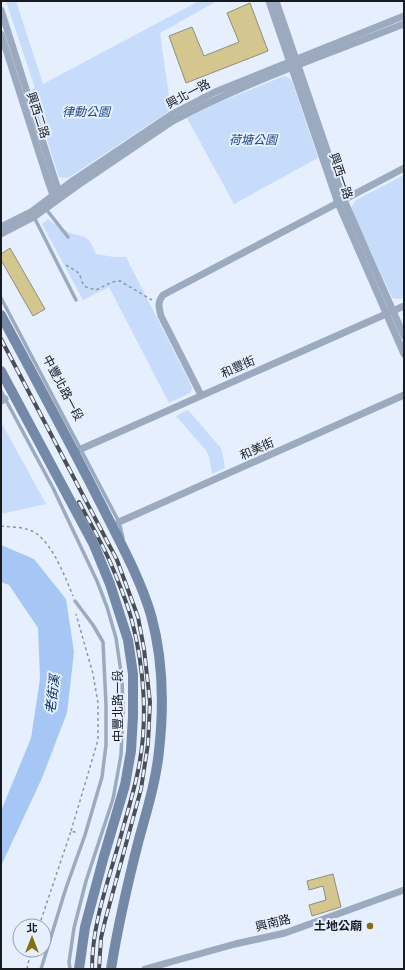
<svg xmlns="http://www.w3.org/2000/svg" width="405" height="970" font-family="'Roboto Serif','Noto Sans TC',serif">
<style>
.green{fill:#c6dcfa}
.water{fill:#a6c7f5}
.building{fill:#d4c68f;stroke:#908d7d}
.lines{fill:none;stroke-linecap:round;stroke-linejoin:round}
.path{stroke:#8e96a1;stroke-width:1.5;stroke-dasharray:3 3;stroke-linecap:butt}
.lane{stroke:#9caabf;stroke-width:3.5}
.street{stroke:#9caabf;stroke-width:7}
.secondary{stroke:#7489a7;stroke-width:10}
.rail-casing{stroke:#4a4f57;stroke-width:4}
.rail{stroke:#e5effe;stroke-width:2.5;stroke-dasharray:8;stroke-linecap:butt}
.poi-dot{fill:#826f0d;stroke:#e5effe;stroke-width:1.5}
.labels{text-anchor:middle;stroke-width:4;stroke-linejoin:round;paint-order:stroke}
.street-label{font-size:12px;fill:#171b20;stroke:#e5effe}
.park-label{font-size:12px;font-style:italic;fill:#204980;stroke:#e5effe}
.poi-label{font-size:12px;font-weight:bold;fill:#171b20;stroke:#e5effe;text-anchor:end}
.water-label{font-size:13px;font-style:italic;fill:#032f64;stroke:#e5effe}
</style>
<rect width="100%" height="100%" fill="#e5effe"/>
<!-- green -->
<g class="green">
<path d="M6 1H16L43 84 199 1H217L160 33 171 110 68 178 59 177 31 90 35 88Z"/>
<path d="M284 76 289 78 292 81 318 158 234 204 187 118 220 102Z"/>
<path d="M404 175V297L401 299 392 298 352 210V206L356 200Z"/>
<path d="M48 219C51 222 67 232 70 233 75 235 82 235 86 238 91 241 94 249 96 254L114 257H126L190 383 192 388 190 393 169 403 109 287 83 300 42 224Z"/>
<path d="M188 410 221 448 223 456 225 468 212 474 209 456 205 449 176 416Z"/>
<path d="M1 422 46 504 1 514Z"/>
</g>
<!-- water -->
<path class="water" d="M1 545 34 559 66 599 74 652 67 713 42 778 1 866V811L31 738 40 679 38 628 9 585 1 582Z"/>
<!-- building -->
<g class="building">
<path d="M250 3 268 51 186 83 169 36 192 27 204 56 239 42 227 13Z"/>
<path d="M10 248 45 309 33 316 1 260V254Z"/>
<path d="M333 874 341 907 312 916 309 905 326 900 323 886 309 890 307 881Z"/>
</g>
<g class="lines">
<!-- path -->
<g class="path">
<path d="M66 265 79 273 83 284 86 287 96 290 112 282 120 281 152 300"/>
<path d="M1 526C13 527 28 527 37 534 54 547 65 577 73 596"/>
<path d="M71 831 98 740V703L93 674 76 614"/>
<path d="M39 926 71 831 78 833"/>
<path d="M27 969 31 950"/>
</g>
<!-- lane -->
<g class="lane">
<path d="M46 209 68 237"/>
<path d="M34 217 76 300"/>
<path d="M1 298 119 522 123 538"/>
<path d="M1 391 53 488 97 581 107 607 116 638 122 679 123 710 121 755 113 799 86 881 74 928 69 962 70 969"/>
<path d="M41 969 66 888 85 835 102 777 106 745V705L103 642 93 625 75 601"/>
</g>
<!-- street -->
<g class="street">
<path d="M269 1 338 203 404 354"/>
<path d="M276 1 344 200 404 336"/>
<path d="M1 10 59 193"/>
<path d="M1 34 48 181 53 195 55 197"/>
<path d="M1 227 31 212 71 182 174 113 215 92 404 16"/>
<path d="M1 234 34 217 81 183 171 122C245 82 326 55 404 24"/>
<path d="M201 395 161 316C159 307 157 303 163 295L404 168"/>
<path d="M1 401 5 399"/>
<path d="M81 449 404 306"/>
<path d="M119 522 404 395"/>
<path d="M145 969 235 944 285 933 404 890"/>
</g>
<!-- secondary -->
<g class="secondary">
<path d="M1 315C36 380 71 444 104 510 121 544 140 578 151 615 163 658 164 706 159 751 156 781 147 810 139 839 128 882 118 925 111 969"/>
<path d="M1 371 94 545 110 584 128 640 133 674V716L131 751 125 785 104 856 85 927 79 969"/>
</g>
<defs>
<g id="rail">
<path d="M1 339 117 560 138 617 144 649 150 702 148 744 141 789 105 921 101 938 99 969"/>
<path d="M79 502C90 523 102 543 111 564 119 583 127 602 132 621 144 667 148 719 139 766 135 787 129 807 123 828 111 874 92 920 92 969"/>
</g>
</defs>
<!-- rail casing -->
<use href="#rail" class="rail-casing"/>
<!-- rail -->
<use href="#rail" class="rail"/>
</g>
<!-- markers -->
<circle class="poi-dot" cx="370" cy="926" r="4"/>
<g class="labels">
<!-- street labels -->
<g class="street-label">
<text transform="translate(188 94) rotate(-28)" y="4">興北一路</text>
<text transform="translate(38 115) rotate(72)" y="4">興西二路</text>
<text transform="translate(341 176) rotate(71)" y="4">興西一路</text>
<text transform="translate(238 367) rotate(-24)" y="4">和豐街</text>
<text transform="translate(63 388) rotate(62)" y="4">中豐北路一段</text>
<text transform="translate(257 449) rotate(-24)" y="4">和美街</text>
<text transform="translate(118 706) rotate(-90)" y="4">中豐北路一段</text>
<text transform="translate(273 923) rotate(-14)" y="4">興南路</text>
</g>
<!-- park labels -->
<g class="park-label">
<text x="86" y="116">律動公園</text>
<text x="253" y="144">荷塘公園</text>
</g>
<!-- poi labels -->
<g class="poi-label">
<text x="362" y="930">土地公廟</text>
</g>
<!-- water labels -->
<g class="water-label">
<text transform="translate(52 694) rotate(-83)" y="5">老街溪</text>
</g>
</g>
<!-- border -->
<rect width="405" height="970" fill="none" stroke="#171b20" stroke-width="4"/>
<!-- north arrow -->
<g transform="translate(32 938)"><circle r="19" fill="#e5effe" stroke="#939aa5"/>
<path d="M0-3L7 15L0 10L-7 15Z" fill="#826f0d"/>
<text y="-6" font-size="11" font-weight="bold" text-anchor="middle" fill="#171b20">北</text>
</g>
</svg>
